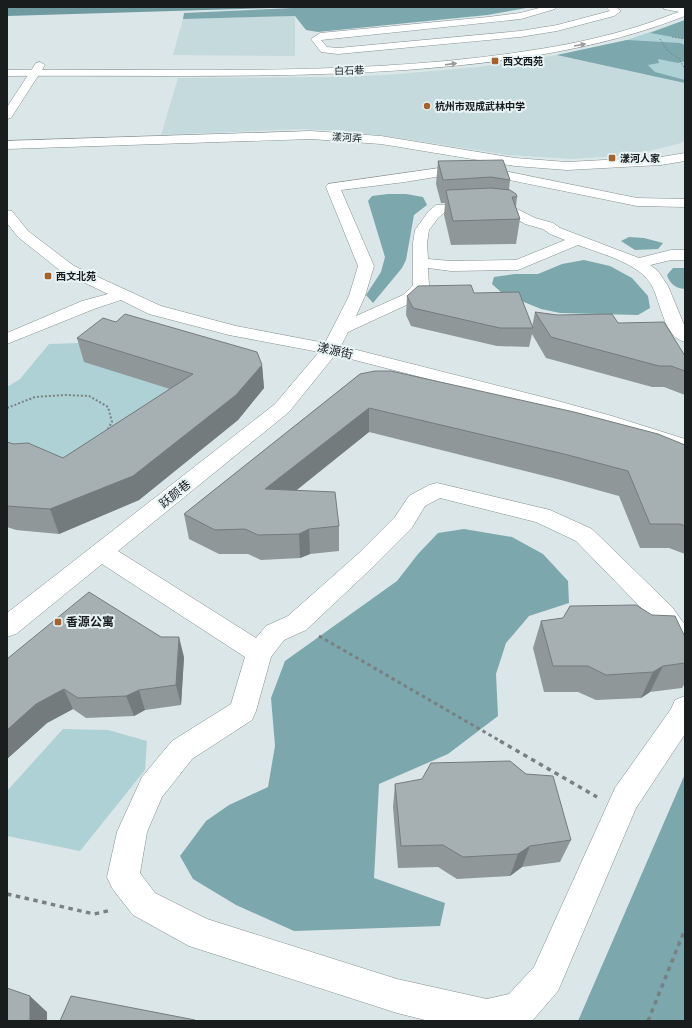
<svg xmlns="http://www.w3.org/2000/svg" width="692" height="1028" font-family="'Titillium Web','Noto Sans SC',sans-serif">
<style>
.built{fill:#c5dadd}
.green{fill:#aed1d6}
.forest{fill:#7ca7ad}
.water{fill:#6f9aa0}
.lines{fill:none;stroke-linecap:round;stroke-linejoin:round}
.minor-casing{stroke:#848f90;stroke-width:1}
.major-casing{stroke:#848f90;stroke-width:1}
.path-far3{stroke:#798082;stroke-width:1;stroke-dasharray:1.5 1.5;stroke-linecap:butt}
.path-far2{stroke:#798082;stroke-width:2;stroke-dasharray:2 2;stroke-linecap:butt}
.path-far1{stroke:#798082;stroke-width:3;stroke-dasharray:3.5 3.5;stroke-linecap:butt}
.path{stroke:#798082;stroke-width:3.5;stroke-dasharray:4.5 4.5;stroke-linecap:butt}
.minor{fill:#fff;fill-rule:evenodd}
.major{fill:#fff;fill-rule:evenodd}
.wall{fill:#8f9799}
.shaded-wall{fill:#747b7d}
.building{fill:#a6b0b2;stroke:#747b7d}
.oneway{fill:#98999a}
.poi-dot{fill:#a4632e;stroke:#e8f3f5;stroke-width:1.5}
.labels{text-anchor:middle;stroke-width:4;stroke-linejoin:round;paint-order:stroke}
.far-poi-label{font-size:10px;font-weight:bold;fill:#191d1e;stroke:#e8f3f5;text-anchor:start}
.far-street-label{font-size:10px;fill:#191d1e;stroke:#e8f3f5}
.street-label{font-size:12px;fill:#191d1e;stroke:#e8f3f5}
.poi-label{font-size:12px;font-weight:bold;fill:#191d1e;stroke:#e8f3f5;text-anchor:start}
</style>
<rect width="100%" height="100%" fill="#dbe6e8"/>
<!-- built -->
<g class="built">
<path d="M295 16V56L173 55 183 19Z"/>
<path d="M557 55 685 83V141L678 144 632 155 572 159 509 155 386 136 341 131 302 129 161 135 178 78 335 77 386 75 478 67Z"/>
</g>
<!-- green -->
<g class="green">
<path d="M685 20V83L557 55 627 40Z"/>
<path d="M79 343 214 397 7 491V387L20 379 49 344Z"/>
<path d="M63 729 108 730 147 741 145 770 80 851 7 836V791Z"/>
</g>
<!-- forest -->
<g class="forest">
<path d="M314 7H532L487 15 318 32 306 30 295 16 183 19 184 13Z"/>
<path d="M685 20V39L650 33Z"/>
<path d="M627 40 680 43 685 45V61L678 63 658 59 659 63 648 65 655 72 685 80V83L557 55Z"/>
<path d="M388 194H406L423 197 427 205 414 215 406 260 402 268 373 303 366 295 381 272 385 257 368 201 372 196Z"/>
<path d="M629 237 644 238 663 243 658 249 635 250 621 241Z"/>
<path d="M584 260 610 266 632 278 648 296 650 308 638 315 560 313 541 309 502 293 492 284 494 277 515 274H538L562 264Z"/>
<path d="M673 268H685V289C675 288 670 284 667 275Z"/>
<path d="M464 529 512 537 543 554 568 581 569 603 529 616 506 643 496 674 498 716 448 754 379 784 374 878 445 903 440 926 294 931 236 905 193 879 180 856 206 821 229 805 268 787 275 746 271 698 285 661 397 581 418 554 438 533Z"/>
<path d="M685 774V1021H578Z"/>
</g>
<!-- water -->
<path class="water" d="M7 7H307L7 16Z"/>
<g class="lines">
<defs>
<g id="minor">
<path d="M543 7H556L555 9 521 19 321 40 327 47 338 48 520 31 557 25 610 11 606 7H616L621 11 614 16 557 31 520 37 338 54 321 52 311 39 320 33 488 17 520 13Z"/>
<path d="M663 7H685V13L664 9Z"/>
<path d="M40 62 45 65 11 118 7 119V107L36 63Z"/>
<path d="M311 131 381 136 515 158 567 162 661 157 685 153V161L661 165 567 170 515 166 381 144 311 139 7 149V141Z"/>
<path d="M467 164 472 165 473 168 472 171 405 182 341 190 374 266 365 296 356 316 403 295 413 285V243L415 230 428 212 436 205 488 202 511 206 535 218 553 223 560 228 639 258 671 250H685V260H671L650 265 658 271 668 286 685 327V342C664 337 661 303 652 286 640 263 601 254 578 245L518 270 451 271 428 268 429 286 415 301 348 332 341 346 558 401 612 416 685 439V453L598 424 545 409 335 355 289 412 118 551 256 638 266 626 288 616 359 553 395 517 409 496 429 485 437 483 550 510 592 529 672 607 685 625V655L676 651 654 621 576 541 536 522 440 498 425 506 411 529 375 565 306 630 284 640 271 657 256 711 252 720 192 759 162 797 147 832 140 873 155 893 207 919 397 979 487 999 509 994 534 967 615 788 671 709 675 700 685 696V734L636 808 558 991 532 1021H429L397 1013 189 946 133 915 112 888 107 877 117 832 142 777 172 741 231 704 245 657 102 564 16 634 7 637V613L275 404 319 352 229 335 149 314 121 300 94 309 7 344V333L82 301 108 294 62 272 18 237 7 223V210L12 211 28 231 74 266 161 306 236 326 325 343 349 296 358 266 326 187 328 184ZM488 210 507 213 525 224 543 229 550 234 565 240 516 260 451 261 428 259 427 243 429 230 438 218 445 212Z"/>
<path d="M490 168 637 198 685 199V207L637 206 485 175 483 172 485 169Z"/>
</g>
<path id="major" d="M685 10V16C596 51 500 63 406 70 273 79 140 75 7 76V70C186 68 368 78 546 48 576 43 607 36 636 27 653 22 669 15 685 10Z"/>
</defs>
<!-- minor casing -->
<use href="#minor" class="minor-casing"/>
<!-- major casing -->
<use href="#major" class="major-casing"/>
<!-- path-far3 -->
<g class="path-far3">
<path d="M672 37 685 39"/>
<path d="M660 39 667 50 679 59 685 69"/>
</g>
<!-- path-far2 -->
<path class="path-far2" d="M7 408 35 397 66 395 89 396 108 407 112 422 106 432"/>
<!-- path-far1 -->
<path class="path-far1" d="M319 636 502 742"/>
<!-- path -->
<g class="path">
<path d="M500 741 597 797"/>
<path d="M7 894 94 914 112 910"/>
<path d="M648 1021 685 929"/>
</g>
<!-- minor -->
<use href="#minor" class="minor"/>
<!-- major -->
<use href="#major" class="major"/>
</g>
<!-- wall -->
<g class="wall">
<path d="M438 161 510 180 509 190 517 197 516 207 520 219 516 244 451 245 444 215 445 203H441L436 184Z"/>
<path d="M474 293 532 327 535 312 618 323 685 356V395L664 387H652L546 358 532 334 529 347 497 346 411 326 406 315 407 296Z"/>
<path d="M77 338 262 365 264 388 238 420 139 500 59 534 16 530 7 527V442L63 458 170 389 84 362Z"/>
<path d="M360 374 685 445V554L669 548H640L619 496 561 480 369 432 296 490 339 526V551L310 554 300 558 261 560 248 554H219L189 539 184 514Z"/>
<path d="M563 618 685 637V683L682 688 650 692 641 698 596 700 578 692H544L533 648 541 621Z"/>
<path d="M184 657 181 705 145 710 134 716 86 718 73 709 47 723 7 759V659Z"/>
<path d="M395 784 571 840 560 862 522 867 510 876 457 879 438 867 398 868 393 807Z"/>
</g>
<!-- shaded-wall -->
<g class="shaded-wall">
<path d="M262 365 264 388 238 420 139 500 59 534 50 509Z"/>
<path d="M369 408V432L267 514 265 489Z"/>
<path d="M309 529 310 554 300 558 299 534Z"/>
<path d="M179 637 184 657 181 705 176 685Z"/>
<path d="M663 666 650 692 641 698 653 672Z"/>
<path d="M64 689 73 709 47 723 7 759V730L36 704Z"/>
<path d="M139 690 145 710 134 716 126 696Z"/>
<path d="M530 846 522 867 510 876 518 854Z"/>
<path d="M30 996 47 1012V1021H30Z"/>
</g>
<!-- building -->
<g class="building">
<path d="M503 160 510 180 491 177 443 180 438 161Z"/>
<path d="M491 188 510 190 516 194 517 197H512L520 219 453 221 446 191 448 190Z"/>
<path d="M471 285 474 293 519 292 533 328H500L413 308 407 296 418 286Z"/>
<path d="M535 312 557 315 612 314 618 323 664 322 685 356V371L671 366H659L551 337Z"/>
<path d="M125 314 257 352 262 365 236 395 133 476 50 509 7 506V442L13 444 28 443 63 458 193 374 77 338 103 318 116 322Z"/>
<path d="M375 371H391L574 412 658 434 685 445V526L680 524H650L628 471 568 455 369 408 265 489 335 492 339 526 309 529 299 534 258 535 245 529 215 530 184 514 360 374Z"/>
<path d="M89 592 161 637H179L176 685 139 690 126 696 78 698 64 689 36 704 7 730V659Z"/>
<path d="M636 605 652 615 675 616 685 637V663L663 666 653 672 606 675 588 666H553L541 621 563 618 570 606Z"/>
<path d="M510 761 526 774 553 776 571 840 530 846 518 854 463 857 443 845 401 846 395 784 422 779 431 763Z"/>
<path d="M7 988 30 996V1021H7Z"/>
<path d="M71 996 195 1020V1021H60Z"/>
</g>
<!-- one-way arrows -->
<defs><path id="oneway-solid" d="M-6-.8H1V-3.2L6.5 0L1 3.2V.8H-6Z"/></defs>
<g class="oneway">
<use href="#oneway-solid" transform="translate(580 45) rotate(-10)"/>
<use href="#oneway-solid" transform="translate(451 64) rotate(-7)"/>
</g>
<!-- markers -->
<g class="poi-dot">
<rect x="491" y="57" width="8" height="8" rx="2"/>
<circle cx="427" cy="106" r="4"/>
<rect x="608" y="154" width="8" height="8" rx="2"/>
<rect x="44" y="272" width="8" height="8" rx="2"/>
<rect x="54" y="618" width="8" height="8" rx="2"/>
</g>
<g class="labels">
<!-- far-poi labels -->
<g class="far-poi-label">
<text x="503" y="65">西文西苑</text>
<text x="435" y="110">杭州市观成武林中学</text>
<text x="620" y="162">漾河人家</text>
<text x="56" y="280">西文北苑</text>
</g>
<!-- far-street labels -->
<g class="far-street-label">
<text transform="translate(349 70) rotate(-2)" y="4">白石巷</text>
<text transform="translate(347 137) rotate(4)" y="4">漾河弄</text>
</g>
<!-- street labels -->
<g class="street-label">
<text transform="translate(335 351) rotate(13)" y="4">漾源街</text>
<text transform="translate(175 494) rotate(-39)" y="4">跃颜巷</text>
</g>
<!-- poi labels -->
<g class="poi-label">
<text x="66" y="626">香源公寓</text>
</g>
</g>
<!-- border -->
<rect width="692" height="1028" fill="none" stroke="#191d1e" stroke-width="16"/>
</svg>
